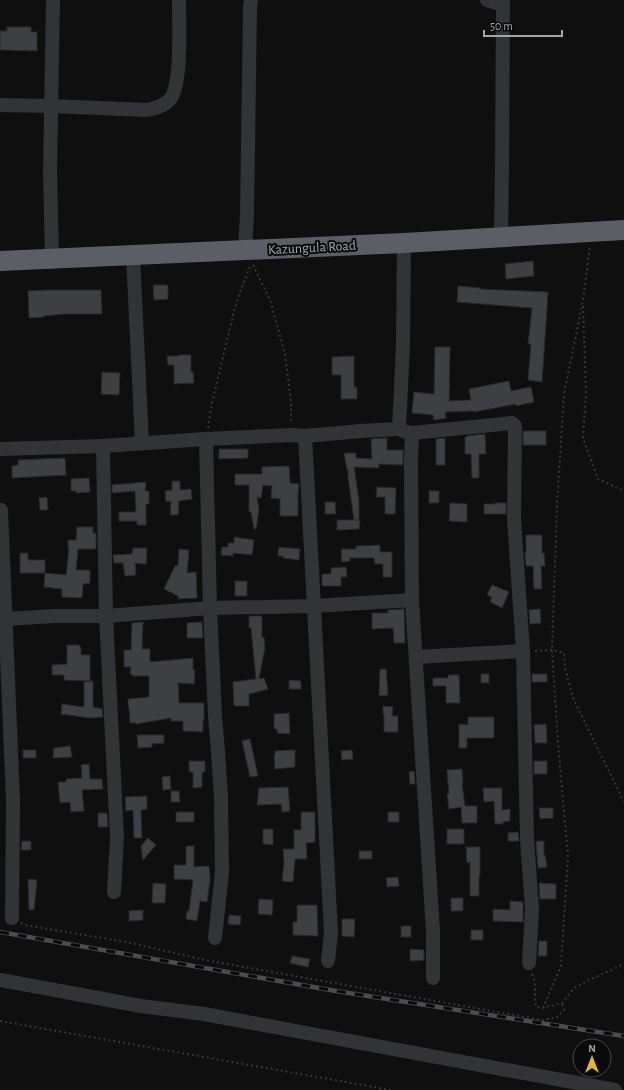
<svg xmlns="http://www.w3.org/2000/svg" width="624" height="1090" font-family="'Alegreya Sans',sans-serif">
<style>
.building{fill:#3e3f43;stroke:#29292c}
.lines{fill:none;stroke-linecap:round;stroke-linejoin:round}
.path{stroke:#36373c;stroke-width:2;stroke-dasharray:2 3;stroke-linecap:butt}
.minor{stroke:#323337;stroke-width:14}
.highway{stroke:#5c5e66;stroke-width:20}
.rail-casing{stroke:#4a4c52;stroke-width:4.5}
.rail{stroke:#0a0a0b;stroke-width:3;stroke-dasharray:9;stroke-linecap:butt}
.labels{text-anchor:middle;stroke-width:4;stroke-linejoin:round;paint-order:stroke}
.street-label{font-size:14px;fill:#a0a4b0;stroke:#0a0a0b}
</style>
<rect width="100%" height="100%" fill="#0f0f10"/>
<!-- building -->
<g class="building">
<path d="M7 27H31V32H37V51L0 50V31H7Z"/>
<path d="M533 261 534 276 506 279 505 264Z"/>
<path d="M153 285H168V299L154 300Z"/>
<path d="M458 286 480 288V289L548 292 542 382 528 380 531 344H528L532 308 457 302Z"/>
<path d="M48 290H101L102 314H64L44 316V317L29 318 28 291Z"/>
<path d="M435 347H450L449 401 471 400 469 389 509 381 511 391 531 387 534 402 516 406V404L474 412 473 411 445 412 446 418 434 420 433 415 412 413 414 392 434 394Z"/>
<path d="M179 355H191V372H193L194 383 174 384V365H168L167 356H179Z"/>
<path d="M354 356V387H357V399H341V375H332V357Z"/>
<path d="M102 372 120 373 119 395 101 394Z"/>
<rect x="523" y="431" width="23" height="14"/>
<path d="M485 434 486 454H479V478H472L471 454H465V437H467V436Z"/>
<path d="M387 438V450H403V465L379 464V468L354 467 359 500V520H355H360L359 529 337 530V520H354L348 477V470H347L344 453H356V458L372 459 371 439Z"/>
<path d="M445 438V465H436V439Z"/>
<path d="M219 449H248V458L219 459Z"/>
<path d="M65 458 66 475 12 478V466L18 465V460Z"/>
<path d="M289 466 290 483 299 484 298 494V516H280V499L271 498 272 486 263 485 261 498 257 497 259 510 256 529H254L251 512H249V485H235V474H262V467Z"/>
<path d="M89 478 90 492 76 493V491H71V479Z"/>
<path d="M172 481H180V490L191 489 192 499 179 501 178 515H170L171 501 166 502 165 491 172 490Z"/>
<path d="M146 482 145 491H149V504H146V525H137V521H119V512H136L135 491 112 493V485Z"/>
<path d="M377 487 396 488 395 514H385V497H376Z"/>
<rect x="429" y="491" width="10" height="12"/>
<path d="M47 497 48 510H40L39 498Z"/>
<path d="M325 502H335L336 514H325Z"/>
<path d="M450 503 467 504V522L449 521Z"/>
<path d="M495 503H506V514H484V504H495Z"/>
<path d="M77 527H93V533H96V549H78L76 570H90V583L83 584 82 598 62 597V589L44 587 45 573 66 575 69 549H68V540H76Z"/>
<path d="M526 535H542V553H544L545 566H541L542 589H534L533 566H526L525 553H526Z"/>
<path d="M234 537 254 540 252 555 233 553V556L221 555 222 547H228V543H234Z"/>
<path d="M380 545V552H392V577H383V564H375L374 558H350V561L342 562 341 549H356V546Z"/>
<path d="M279 547 300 549 299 560 283 558V556H278Z"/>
<path d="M133 548H147L146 564 135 563 136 575 125 576 123 563H114L113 555 132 554Z"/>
<path d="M179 549 189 550 187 573 196 572 197 598 178 599V596L164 589 175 566H178Z"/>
<path d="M20 553H28V560H45V573H20Z"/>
<path d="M346 567 347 577H341V586H322V574H331V568Z"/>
<rect x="235" y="581" width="12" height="15"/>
<path d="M492 585 509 592 502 608 490 602 492 597 487 595Z"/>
<path d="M404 609 405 643H394L393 628 372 629V613H388V610Z"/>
<path d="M540 609 541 623 530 624 529 610Z"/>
<path d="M249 616H262V638L264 637 265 652H264L259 679 264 678 268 689 249 694V706H234L233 682 256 679 251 628H249Z"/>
<path d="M143 622 142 649H150V662L193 658V670H195L194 684 178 683 179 703H204V720H203V732L183 731V721H171V718L136 724V723H130L129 707H128V699L149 697V676H133L130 673 131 667H124V650H131L132 623Z"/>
<path d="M202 622 203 638H187V623Z"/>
<path d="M67 645H79L81 648V655H90V681L64 680V675H52V665L67 664Z"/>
<path d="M380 669H386L388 695 379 696Z"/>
<rect x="481" y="674" width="8" height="9"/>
<rect x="532" y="674" width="15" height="8"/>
<path d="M448 675H459L460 703H446V686H433V678H448Z"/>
<path d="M289 680 301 681V689H289Z"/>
<path d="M93 681V707L102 709 103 717 90 718 61 714 62 704 84 707V682Z"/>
<path d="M383 706 393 707 392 716H398V732H384V714H383Z"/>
<path d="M289 713 290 734 277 733V729H274V714Z"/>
<path d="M468 717H494V738H467V748H459V724L468 725Z"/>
<path d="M546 724 547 743H535L534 725Z"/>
<path d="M137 735H164V743L152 744V747L138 748Z"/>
<path d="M250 739 258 776 250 777 242 741Z"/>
<path d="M70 746 72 757 53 758 54 748Z"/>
<rect x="23" y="750" width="13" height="8"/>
<path d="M295 750V767L275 769 274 755H275V751Z"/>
<path d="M352 750 353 759 342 760 341 751Z"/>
<path d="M189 761H205V772H202V787L193 788V772H189Z"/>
<rect x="534" y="761" width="13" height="13"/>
<path d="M89 764 90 779H102L103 789 82 790 84 811 71 812 70 802 60 803 58 782H66V779L82 778 81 765Z"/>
<path d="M462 769 463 783H462L465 806H477V823H462L461 807 449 809 447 794H449L447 770Z"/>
<path d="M414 771 415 784H410L409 772Z"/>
<path d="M170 776 171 789 163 790 162 777Z"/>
<path d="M288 787 290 811 282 812 281 804 257 805 259 788Z"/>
<path d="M483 788H502V810L510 809V821L503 822V824H495L494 801 484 802Z"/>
<path d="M171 791H179L180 802H171Z"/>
<path d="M147 796V809L141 810 142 838H134L133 810 126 811 125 797Z"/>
<path d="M539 808H553V818L540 819Z"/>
<rect x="176" y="812" width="18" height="10"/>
<path d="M301 812H315V842L306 843 307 859H295L293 882 282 881 284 863 283 849H294V830H301Z"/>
<rect x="388" y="812" width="11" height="10"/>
<path d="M98 813H107L108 827H98Z"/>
<path d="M263 829H273V845L263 844Z"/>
<rect x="447" y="829" width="17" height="15"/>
<path d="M518 832 519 841H508V833Z"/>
<path d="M148 838 156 845 143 860 141 846Z"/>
<path d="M22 841H31V850H21Z"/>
<path d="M536 841H544V855H545L547 867 538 868Z"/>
<path d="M186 846H194V867L209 866 210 880 207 902 200 901 197 921 186 919 187 911H189L193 880 174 879V865H186Z"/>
<path d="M466 847H480V876H479V896H470V862L467 863Z"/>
<rect x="359" y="851" width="13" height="8"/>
<path d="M398 877 399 886 387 887 386 878Z"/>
<path d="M28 879 37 880 34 910H29Z"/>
<path d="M153 883 166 884 165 903H152Z"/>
<path d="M539 883 556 884V899H540Z"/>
<rect x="451" y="898" width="12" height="13"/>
<path d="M259 899 273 900 272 915 258 914Z"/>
<path d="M510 901 523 902V922L493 921V909L510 910Z"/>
<path d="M297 905H317L318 936 293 935V922H297Z"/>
<path d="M143 910V920L129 921V911Z"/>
<path d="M229 915 241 916 240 925 228 924Z"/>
<path d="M342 919H355L354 937 342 936Z"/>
<rect x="401" y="926" width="10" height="11"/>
<rect x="471" y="930" width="12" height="10"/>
<path d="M539 941H547V956H538Z"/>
<path d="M410 949 424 950V960L410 961Z"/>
<path d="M292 956 310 959 308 967 290 963Z"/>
</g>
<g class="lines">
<!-- path -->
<g class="path">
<path d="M253 265 270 300 285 354 291 401V424"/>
<path d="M583 306 586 393 583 438 598 479 624 491"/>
<path d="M208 428 212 403 234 311 239 295 251 264"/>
<path d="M535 651 552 650 564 653 565 668 573 698 624 802"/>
<path d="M21 923 25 925 126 942 210 961 542 1020 556 1018 564 1010 562 1003"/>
<path d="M532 974 535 982V1000L536 1007 543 1008 562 1003 574 988 587 981 624 964"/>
<path d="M543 1008 561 966 568 857 558 743 552 650 557 504 564 394 583 300 590 246"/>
<path d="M0 1021 391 1090"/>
</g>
<!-- minor -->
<g class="minor">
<path d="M487 0 503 5"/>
<path d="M0 105 51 106 147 110C156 108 165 106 171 98 182 81 179 22 179 0"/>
<path d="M501 236 502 171 503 0"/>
<path d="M245 250 247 215 250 8 251 0"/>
<path d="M133 255 142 443"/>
<path d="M52 258 50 171 53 0"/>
<path d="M403 431 412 433 411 461 412 600 433 931V978"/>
<path d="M412 433 512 423 515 426 514 519 523 651 527 839 532 909 529 963"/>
<path d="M305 436 331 933 328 961"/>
<path d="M206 439 210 608 215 716 218 752 221 797 222 872 215 938"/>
<path d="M103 446 106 616 117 837 114 892"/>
<path d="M0 449 103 446 206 439 292 435 305 436 361 431 399 429 403 345 404 243"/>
<path d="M1 510 13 800 12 918"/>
<path d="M5 619 53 616H106L210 608 314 606 412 600"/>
<path d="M416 657 523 651"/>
<path d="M0 980 141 1006 204 1014 615 1090"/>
</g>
<!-- highway -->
<path class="highway" d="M0 261 404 243 624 230"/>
<defs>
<path id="rail" d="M0 932 336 991 624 1036"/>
</defs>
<!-- rail casing -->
<use href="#rail" class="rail-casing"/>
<!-- rail -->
<use href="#rail" class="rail"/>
</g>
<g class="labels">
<!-- street labels -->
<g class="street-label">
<text transform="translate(312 247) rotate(-3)" y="5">Kazungula Road</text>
</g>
</g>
<!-- north arrow -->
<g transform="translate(592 1058)"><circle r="19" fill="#0a0a0b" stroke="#46484d"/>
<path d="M0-3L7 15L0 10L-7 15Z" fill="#e8b52f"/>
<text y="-6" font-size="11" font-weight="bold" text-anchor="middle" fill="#a0a4b0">N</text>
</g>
<!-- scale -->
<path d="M484 30v6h78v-6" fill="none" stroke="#a0a4b0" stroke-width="2"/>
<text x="490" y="30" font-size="12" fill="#a0a4b0" stroke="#0a0a0b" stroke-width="3" paint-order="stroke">50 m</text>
</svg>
